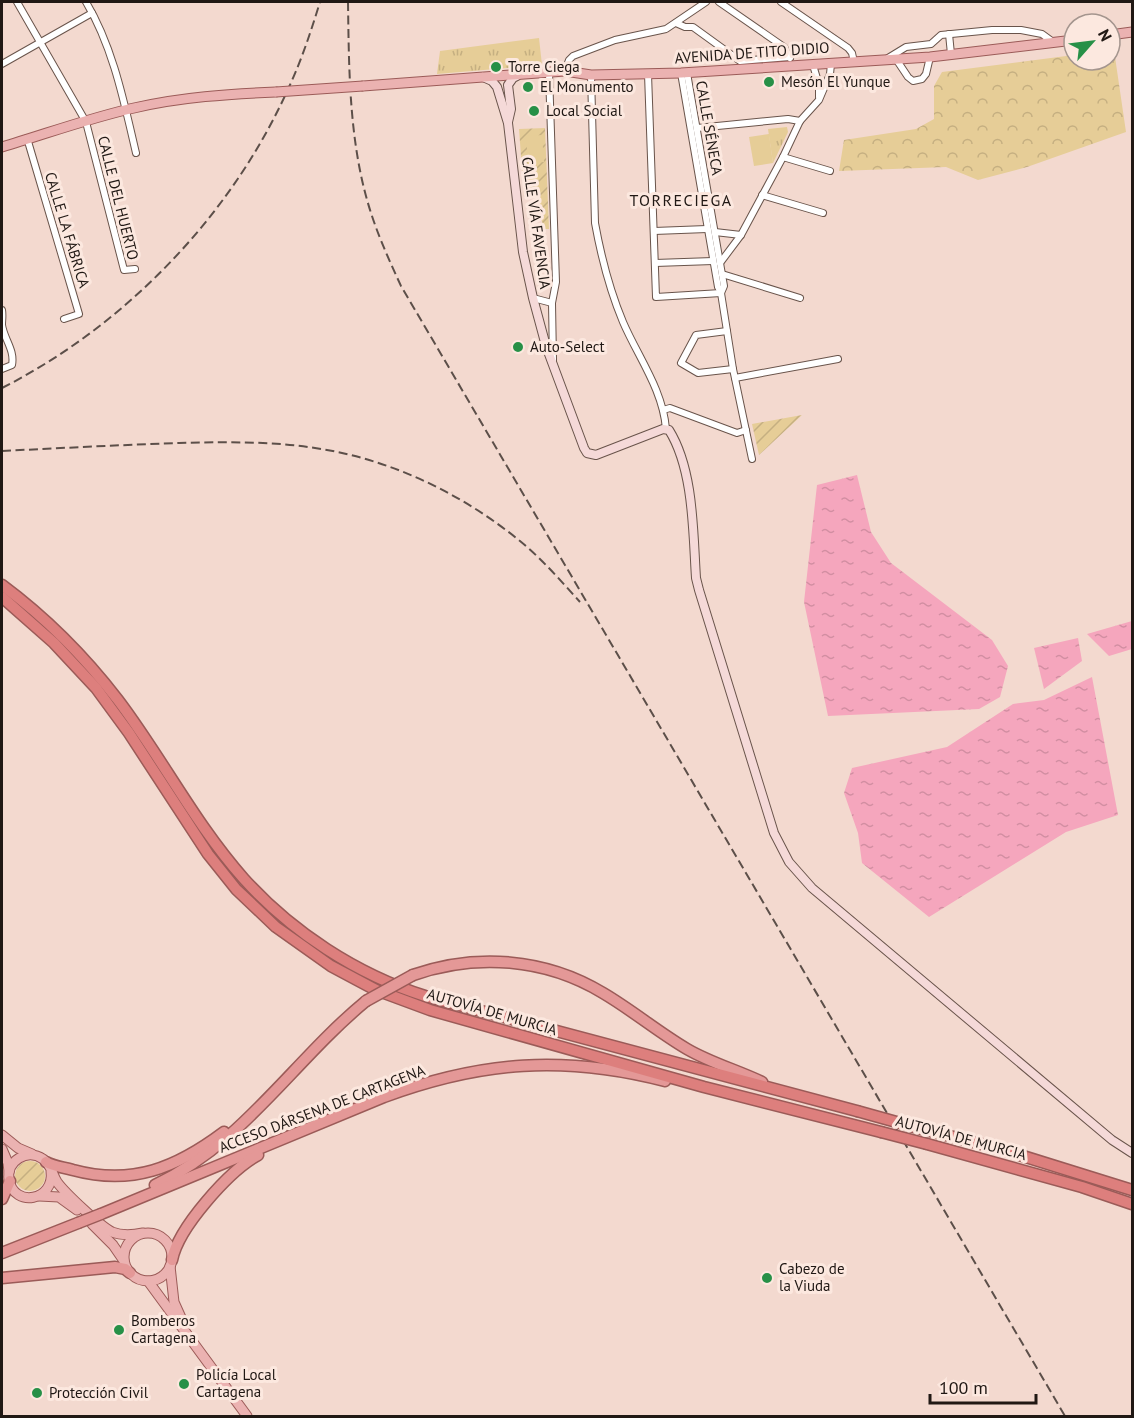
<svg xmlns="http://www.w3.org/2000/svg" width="1134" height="1418" font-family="'PT Sans',sans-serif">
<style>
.grass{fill:url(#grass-tufts)}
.forest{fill:url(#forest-crowns)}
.garden{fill:url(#garden-furrows)}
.pitch{fill:#e6cd97}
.water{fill:url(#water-ripples)}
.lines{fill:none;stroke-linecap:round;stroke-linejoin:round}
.minor-casing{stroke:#69544b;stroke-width:8}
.secondary-casing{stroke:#69544b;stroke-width:10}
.primary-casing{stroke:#9b5b58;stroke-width:11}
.trunk-casing{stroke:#9b5b58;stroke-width:13}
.motorway-casing{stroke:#9b5b58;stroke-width:13}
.minor{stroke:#fff;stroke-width:6}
.secondary{stroke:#f5d9d8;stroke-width:8}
.primary{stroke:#ebb2b1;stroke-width:9}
.trunk{stroke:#e49897;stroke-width:10}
.motorway{stroke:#dd7f7d;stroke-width:10}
.rail{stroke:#5c4f49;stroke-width:2;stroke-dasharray:9 4.5;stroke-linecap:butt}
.primary-bridge-casing{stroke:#9b5b58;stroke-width:11;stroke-linecap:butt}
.trunk-bridge-casing{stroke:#9b5b58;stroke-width:13;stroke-linecap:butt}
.motorway-bridge-casing{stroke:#9b5b58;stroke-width:13;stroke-linecap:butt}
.primary-bridge{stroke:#ebb2b1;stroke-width:9}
.trunk-bridge{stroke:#e49897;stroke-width:10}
.motorway-bridge{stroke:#dd7f7d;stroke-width:10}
.poi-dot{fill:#279047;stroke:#fce8df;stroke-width:2}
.labels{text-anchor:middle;stroke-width:6;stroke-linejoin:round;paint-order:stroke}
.street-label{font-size:15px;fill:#201814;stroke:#fce8df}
.poi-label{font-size:15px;fill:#201814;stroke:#fce8df;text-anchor:start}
.neighbourhood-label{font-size:16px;letter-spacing:1.5px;fill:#201814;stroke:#fce8df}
</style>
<defs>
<pattern id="grass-tufts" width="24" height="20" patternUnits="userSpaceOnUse" patternTransform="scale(1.5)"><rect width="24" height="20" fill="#e6cd97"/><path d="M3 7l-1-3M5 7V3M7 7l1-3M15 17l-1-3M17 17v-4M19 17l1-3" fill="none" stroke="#c5af81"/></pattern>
<pattern id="forest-crowns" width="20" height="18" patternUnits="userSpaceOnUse" patternTransform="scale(1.5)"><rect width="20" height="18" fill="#e6cd97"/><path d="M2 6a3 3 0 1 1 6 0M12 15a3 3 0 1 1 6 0" fill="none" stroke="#c5af81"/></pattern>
<pattern id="garden-furrows" width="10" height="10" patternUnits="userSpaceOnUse" patternTransform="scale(1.5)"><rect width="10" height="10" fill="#e6cd97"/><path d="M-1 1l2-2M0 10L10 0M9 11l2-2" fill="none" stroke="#c5af81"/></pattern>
<pattern id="water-ripples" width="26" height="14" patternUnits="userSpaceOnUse" patternTransform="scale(1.5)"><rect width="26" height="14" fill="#f5a6bd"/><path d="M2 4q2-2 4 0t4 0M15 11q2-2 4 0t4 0" fill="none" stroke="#d28ea2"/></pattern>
</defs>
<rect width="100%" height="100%" fill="#f3d9cf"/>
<!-- grass -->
<g class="grass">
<path d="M539 38 542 65 437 74 440 51Z"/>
<path d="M787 127 788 132 773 163 768 129Z"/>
</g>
<!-- forest -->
<path class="forest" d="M1110 50H1114L1126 132 1027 167 978 180 946 167 839 171 844 140 916 129 934 119V86L942 72 1074 55V60H1110Z"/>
<!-- garden -->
<g class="garden">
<path d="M545 128 549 229H544L535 196 524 197 519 129Z"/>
<path d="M802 415 759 455 752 424Z"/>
<circle cx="30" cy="1176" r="15"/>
</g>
<!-- pitch -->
<g class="pitch">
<path d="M769 134 773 163 754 166 749 137Z"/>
<path d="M542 135 544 162 528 163 526 136Z"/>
</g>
<!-- water -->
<g class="water">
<path d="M857 475 871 532 891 563 992 640 1008 666 1000 697 979 709 828 716 804 602 817 485Z"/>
<path d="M1132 621V649L1109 656 1087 634Z"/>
<path d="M1078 638 1082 661 1044 689 1034 648Z"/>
<path d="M1092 677 1118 815 1066 832 929 917 862 863 858 833 844 793 852 768 947 747 1013 704 1044 700Z"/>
</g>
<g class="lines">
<defs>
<g id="minor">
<path d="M17 2 86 122 124 270 135 269"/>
<path d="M86 2C113 47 124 102 136 153"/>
<path d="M719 2 784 47 790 58"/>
<path d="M781 2 848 48 852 53 854 62"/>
<path d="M676 23 685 27H693L740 61 790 57"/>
<path d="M949 34 951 54"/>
<path d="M888 58 906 47 931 44 941 35 992 30H1021L1042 34 1053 42"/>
<path d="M896 59 908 77 913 81 922 79 926 74 930 57"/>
<path d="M2 64 92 13"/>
<path d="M813 65 819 85V97"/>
<path d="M565 71 569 60 573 56 615 40 666 29 706 2"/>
<path d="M549 73 556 282 552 303"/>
<path d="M681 73 718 287 721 293 733 369 752 459"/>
<path d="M687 73 724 286 721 293"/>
<path d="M648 74 656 297 721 293"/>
<path d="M591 75 595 223C601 256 610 291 623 322 638 357 663 390 666 429"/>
<path d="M697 128 788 119 800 121"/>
<path d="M27 138 79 314 64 319"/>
<path d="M783 157 830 171"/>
<path d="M762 195 823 213"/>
<path d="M654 231 707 229"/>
<path d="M715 232 741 235"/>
<path d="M655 263 713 261"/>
<path d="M720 263 741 235 783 157 800 121 819 100 830 74 831 64"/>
<path d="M722 274 800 298"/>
<path d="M533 298 552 303 553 360"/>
<path d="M2 310C3 316 2 319 2 325 4 339 15 350 12 365L2 369"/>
<path d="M727 331 696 335 681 363 698 373 733 369"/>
<path d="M735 378 838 359"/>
<path d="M663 410 670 408 737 433 746 430"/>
</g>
<g id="secondary">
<path d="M483 77 492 81 497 87 508 123 523 252 533 298 546 346 584 448 587 453 596 455 663 429 669 430C694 470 693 533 696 578L699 590 774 833 789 862 812 888 1112 1140 1132 1153"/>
<path d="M508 122 511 109 508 85 513 78 517 76"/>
</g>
<g id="primary">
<path d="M1110 35 1132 32"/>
<path d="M363 86 565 71 591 75 681 73 930 57 1074 40"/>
<path d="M2 147C46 134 89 118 134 108 181 97 229 94 276 92"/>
<path d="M2 1135 18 1148 32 1154"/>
<path d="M2 1149 8 1163 9 1172"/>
<path d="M51 1171C55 1201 14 1208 9 1180 6 1161 27 1148 43 1159 51 1164 52 1174 57 1182 65 1193 100 1226 112 1232 122 1236 133 1235 143 1233"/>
<path d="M39 1196 59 1197 77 1210"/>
<path d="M92 1224 113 1245 124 1261"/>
<circle cx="148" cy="1257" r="24"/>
<path d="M170 1266 174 1302 183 1322"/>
<path d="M148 1281 247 1416"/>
</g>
<g id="trunk">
<path d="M413 975C476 953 545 958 603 993 632 1010 658 1032 687 1049 711 1063 737 1070 762 1082"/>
<path d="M46 1162C55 1167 63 1167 73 1170 132 1186 176 1168 224 1132"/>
<path d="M155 1185C243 1144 293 1061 366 1001"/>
<path d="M2 1199 10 1181"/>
<path d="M101 1214 384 1097C482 1061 564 1055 665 1081"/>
<path d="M2 1253 78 1223"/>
<path d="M172 1260C178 1228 229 1171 258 1155"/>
<path d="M2 1278 115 1267 125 1269 130 1273"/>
</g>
<g id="motorway">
<path d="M2 585C45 617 85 657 118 700 162 758 195 824 244 879 292 932 356 974 425 996L857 1111"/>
<path d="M2 597 54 643 96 688 129 733 208 854 236 889 276 927 331 966 376 990 430 1010 704 1087 881 1132"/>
<path d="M918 1128 997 1148 1132 1190"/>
<path d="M927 1144 1082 1187 1132 1204"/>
</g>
</defs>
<!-- minor casing -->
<use href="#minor" class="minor-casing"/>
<!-- secondary casing -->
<use href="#secondary" class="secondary-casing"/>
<!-- primary casing -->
<use href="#primary" class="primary-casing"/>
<!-- trunk casing -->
<use href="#trunk" class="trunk-casing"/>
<!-- motorway casing -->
<use href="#motorway" class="motorway-casing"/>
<!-- minor -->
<use href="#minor" class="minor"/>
<!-- secondary -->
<use href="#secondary" class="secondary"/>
<!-- primary -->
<use href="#primary" class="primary"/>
<!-- trunk -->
<use href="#trunk" class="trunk"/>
<!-- motorway -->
<use href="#motorway" class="motorway"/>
<!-- rail -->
<g class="rail">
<path d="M348 2C349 72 349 145 371 213 379 238 390 262 401 286L1065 1416"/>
<path d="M2 388C126 325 232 215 289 87 302 59 311 31 320 2"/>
<path d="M2 451C61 448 120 445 179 443 224 442 270 441 315 448 390 459 461 493 520 541 542 559 561 581 580 602"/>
</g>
<defs>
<path id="primary-bridge" d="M276 92 363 86"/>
<g id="trunk-bridge">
<path d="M366 1001 413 975"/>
<path d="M78 1223 101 1214"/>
</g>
<g id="motorway-bridge">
<path d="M857 1111 918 1128"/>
<path d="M881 1132 927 1144"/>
</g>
</defs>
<!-- primary-bridge casing -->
<use href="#primary-bridge" class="primary-bridge-casing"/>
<!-- trunk-bridge casing -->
<use href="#trunk-bridge" class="trunk-bridge-casing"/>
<!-- motorway-bridge casing -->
<use href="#motorway-bridge" class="motorway-bridge-casing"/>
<!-- primary-bridge -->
<use href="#primary-bridge" class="primary-bridge"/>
<!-- trunk-bridge -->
<use href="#trunk-bridge" class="trunk-bridge"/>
<!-- motorway-bridge -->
<use href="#motorway-bridge" class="motorway-bridge"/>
</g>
<!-- markers -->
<g class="poi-dot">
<circle cx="496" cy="67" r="6"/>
<circle cx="769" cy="82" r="6"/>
<circle cx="528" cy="87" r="6"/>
<circle cx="534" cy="111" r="6"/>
<circle cx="518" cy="347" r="6"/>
<circle cx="767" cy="1278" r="6"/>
<circle cx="119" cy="1330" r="6"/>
<circle cx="184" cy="1384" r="6"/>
<circle cx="37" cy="1393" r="6"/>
</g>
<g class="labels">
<!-- street labels -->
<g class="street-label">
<text transform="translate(752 53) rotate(-4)" y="5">AVENIDA DE TITO DIDIO</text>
<text transform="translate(709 128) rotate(80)" y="5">CALLE SÉNECA</text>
<text transform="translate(118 198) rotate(76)" y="5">CALLE DEL HUERTO</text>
<text transform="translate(536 223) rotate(82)" y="5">CALLE VÍA FAVENCIA</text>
<text transform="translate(67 230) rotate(73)" y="5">CALLE LA FÁBRICA</text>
<text transform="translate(492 1012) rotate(16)" y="5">AUTOVÍA DE MURCIA</text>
<text transform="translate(322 1109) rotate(-21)" y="5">ACCESO DÁRSENA DE CARTAGENA</text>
<text transform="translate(961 1138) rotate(15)" y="5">AUTOVÍA DE MURCIA</text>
</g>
<!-- poi labels -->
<g class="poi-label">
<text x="508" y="72">Torre Ciega</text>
<text x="781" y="87">Mesón El Yunque</text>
<text x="540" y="92">El Monumento</text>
<text x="546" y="116">Local Social</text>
<text x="530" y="352">Auto-Select</text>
<text x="779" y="1274">Cabezo de<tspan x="779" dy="17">la Viuda</tspan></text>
<text x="131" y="1326">Bomberos<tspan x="131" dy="17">Cartagena</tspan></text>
<text x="196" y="1380">Policía Local<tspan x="196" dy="17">Cartagena</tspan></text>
<text x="49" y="1398">Protección Civil</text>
</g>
<!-- neighbourhood labels -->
<g class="neighbourhood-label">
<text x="681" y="206">TORRECIEGA</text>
</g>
</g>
<!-- border -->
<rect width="1134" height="1418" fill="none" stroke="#201814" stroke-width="6"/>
<!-- north arrow -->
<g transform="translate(1092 42) rotate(62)"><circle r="28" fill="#fce8df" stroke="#a4958e" stroke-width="1.5"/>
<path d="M0-4.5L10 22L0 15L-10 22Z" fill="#279047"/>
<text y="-9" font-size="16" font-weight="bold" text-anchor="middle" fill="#201814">N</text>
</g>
<!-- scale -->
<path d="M930 1394v9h106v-9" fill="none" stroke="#201814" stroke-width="3"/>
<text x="939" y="1394" font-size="18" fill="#201814" stroke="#fce8df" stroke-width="4.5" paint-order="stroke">100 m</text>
</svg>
